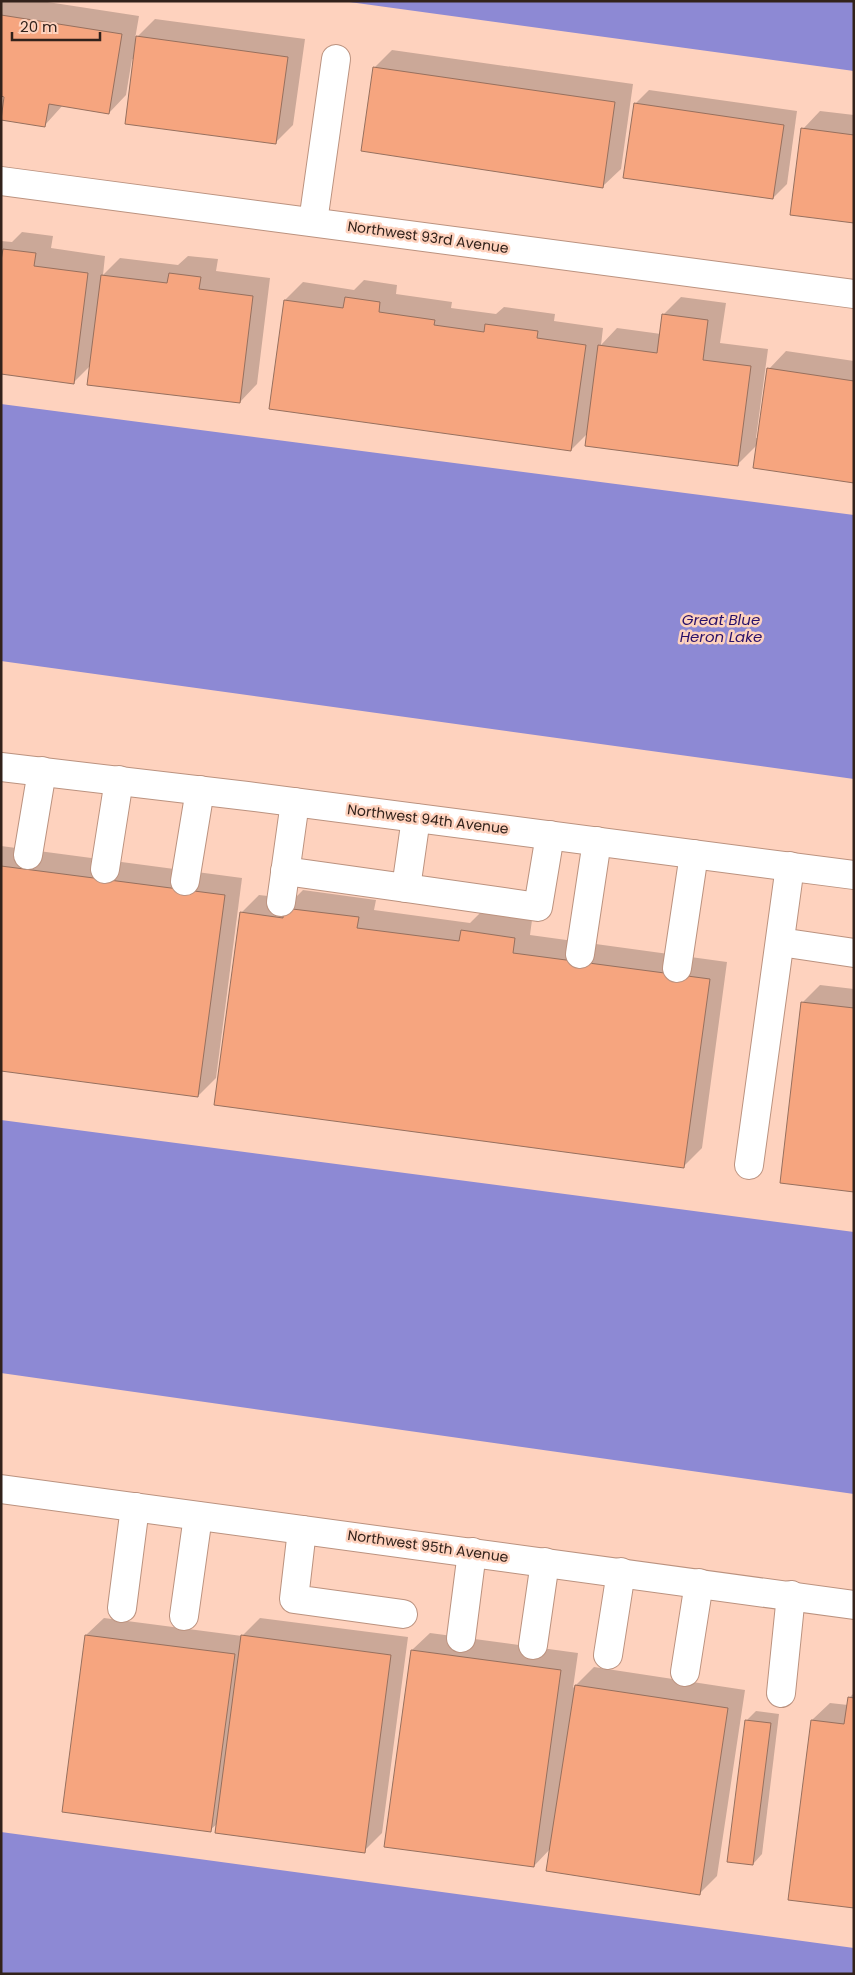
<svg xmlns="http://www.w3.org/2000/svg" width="855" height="1975" font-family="Poppins,sans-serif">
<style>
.water{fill:#8d89d4}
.shadow{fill:#0003}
.building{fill:#f6a57f;stroke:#97705e}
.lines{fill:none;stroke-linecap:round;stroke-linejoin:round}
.minor-casing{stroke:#bb927f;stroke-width:30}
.minor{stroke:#fff;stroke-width:28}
.labels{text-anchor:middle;stroke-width:5;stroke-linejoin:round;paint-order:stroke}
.street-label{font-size:14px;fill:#32221b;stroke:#fed2be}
.water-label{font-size:15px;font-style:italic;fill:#281069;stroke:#fed2be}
</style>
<rect width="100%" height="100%" fill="#fed2be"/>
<!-- water -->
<g class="water">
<path d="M342 1H854V71Z"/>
<path d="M1 404 854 515V779L1 661Z"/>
<path d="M1 1120 854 1232V1494L1 1373Z"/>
<path d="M1 1832 854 1948V1974H1Z"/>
</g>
<!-- shadow -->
<g class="shadow">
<path d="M1 1H41L139 16 135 39 155 19 305 39 293 125 275 143 132 59 126 95 109 113 63 105 45 125 5 96 1 95Z"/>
<path d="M392 50 633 84 621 169 603 186 374 68Z"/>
<path d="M649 90 797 111 787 184 773 198 635 104Z"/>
<path d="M820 111 854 115V222L803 129Z"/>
<path d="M22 232 53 236 51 248 105 256 103 275 120 258 178 265 188 256 218 259 216 271 270 278 257 384 240 402 91 365 73 383 1 373V241L12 242Z"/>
<path d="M364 280 397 285 396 294 452 302 451 308 496 314 504 307 555 314 554 321 603 328 601 345 617 328 661 334 663 315 681 297 726 303 720 343 768 349 756 438H759L769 369 786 351 854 361V482L758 444 737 465 588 433 571 450 285 300 303 282 354 290Z"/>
<path d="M1 846 242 878 216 1078 198 1096 1 1070Z"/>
<path d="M303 890 376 900 374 910 470 923 480 913 532 920 530 935 727 962 702 1148 684 1166 241 913 259 895 294 899Z"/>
<path d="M820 985 854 989V1190L802 1003Z"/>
<path d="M104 1618 242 1636 260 1618 408 1637 382 1833 364 1851 217 1824 210 1830 86 1635Z"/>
<path d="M430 1633 578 1653 573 1688 594 1667 745 1690 717 1876 699 1894 551 1848 534 1866 412 1650Z"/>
<path d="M854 1693V1907L812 1720 830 1703 848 1705 849 1698Z"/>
<path d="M756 1711 779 1714 762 1854 753 1864 746 1721Z"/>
</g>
<!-- building -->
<g class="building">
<path d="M1 15 122 34 109 114 49 104 45 127 1 120 4 97 1 96Z"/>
<path d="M136 36 288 57 276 144 125 124Z"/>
<path d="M373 67 615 102 603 188 361 151Z"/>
<path d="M634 103 784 125 773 199 623 178Z"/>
<path d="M801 128 854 135V223L790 215Z"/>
<path d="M3 249 36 253 34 266 88 273 74 384 1 374V261Z"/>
<path d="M169 273 201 277 199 289 253 296 240 403 87 385 101 275 167 283Z"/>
<path d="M345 297 380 302 379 312 435 320 434 325 484 332 485 324 538 331 537 338 586 345 571 451 269 409 284 300 343 308Z"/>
<path d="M662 314 708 320 703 360 751 366 738 466 585 446 598 345 657 353Z"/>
<path d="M767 368 854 381V483L753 468Z"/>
<path d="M1 866 225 895 198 1097 1 1071Z"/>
<path d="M284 908 359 917 357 928 459 941 461 930 515 938 513 953 710 979 684 1168 214 1105 240 912 283 918Z"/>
<path d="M801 1002 854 1008V1192L780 1183Z"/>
<path d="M85 1635 235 1654 211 1832 62 1812Z"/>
<path d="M241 1635 391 1655 365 1853 215 1833Z"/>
<path d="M411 1650 561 1670 534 1867 384 1847Z"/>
<path d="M575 1685 728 1708 700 1895 546 1871Z"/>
<path d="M848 1697 854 1698V1908L788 1900 811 1720 844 1724Z"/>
<path d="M745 1720 771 1723 753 1865 727 1862Z"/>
</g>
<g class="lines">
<defs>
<g id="minor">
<path d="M1 181 854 294"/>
<path d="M313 222 336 59"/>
<path d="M1 767 247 796 854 875"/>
<path d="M28 855 42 771"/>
<path d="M105 869 119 780"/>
<path d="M285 871 406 888 416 818"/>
<path d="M185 881 200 790"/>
<path d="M406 888 538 907 550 835"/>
<path d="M281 902 295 802"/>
<path d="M780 942 854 953"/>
<path d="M580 954 597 841"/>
<path d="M677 968 694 854"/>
<path d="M749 1165 790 866"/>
<path d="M1 1489 854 1605"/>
<path d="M302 1530 294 1599 403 1614"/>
<path d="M122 1608 135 1507"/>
<path d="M184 1616 198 1516"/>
<path d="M461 1638 472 1552"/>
<path d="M533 1645 545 1562"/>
<path d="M608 1655 621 1572"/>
<path d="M685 1672 699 1583"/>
<path d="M781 1693 791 1595"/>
</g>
</defs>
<!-- minor casing -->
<use href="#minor" class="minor-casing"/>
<!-- minor -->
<use href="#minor" class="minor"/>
</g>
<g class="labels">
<!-- street labels -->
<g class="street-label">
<text transform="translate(428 237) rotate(8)" y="5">Northwest 93rd Avenue</text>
<text transform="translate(428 819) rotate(7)" y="5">Northwest 94th Avenue</text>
<text transform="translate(428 1546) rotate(8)" y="5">Northwest 95th Avenue</text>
</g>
<!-- water labels -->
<g class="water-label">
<text x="721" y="625">Great Blue<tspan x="721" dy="17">Heron Lake</tspan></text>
</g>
</g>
<!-- border -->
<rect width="855" height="1975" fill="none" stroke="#32221b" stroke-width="5"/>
<!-- scale -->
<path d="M12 32v8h88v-8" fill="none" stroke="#32221b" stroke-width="2.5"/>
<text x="20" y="32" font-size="15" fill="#32221b" stroke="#fed2be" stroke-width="4" paint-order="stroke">20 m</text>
</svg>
